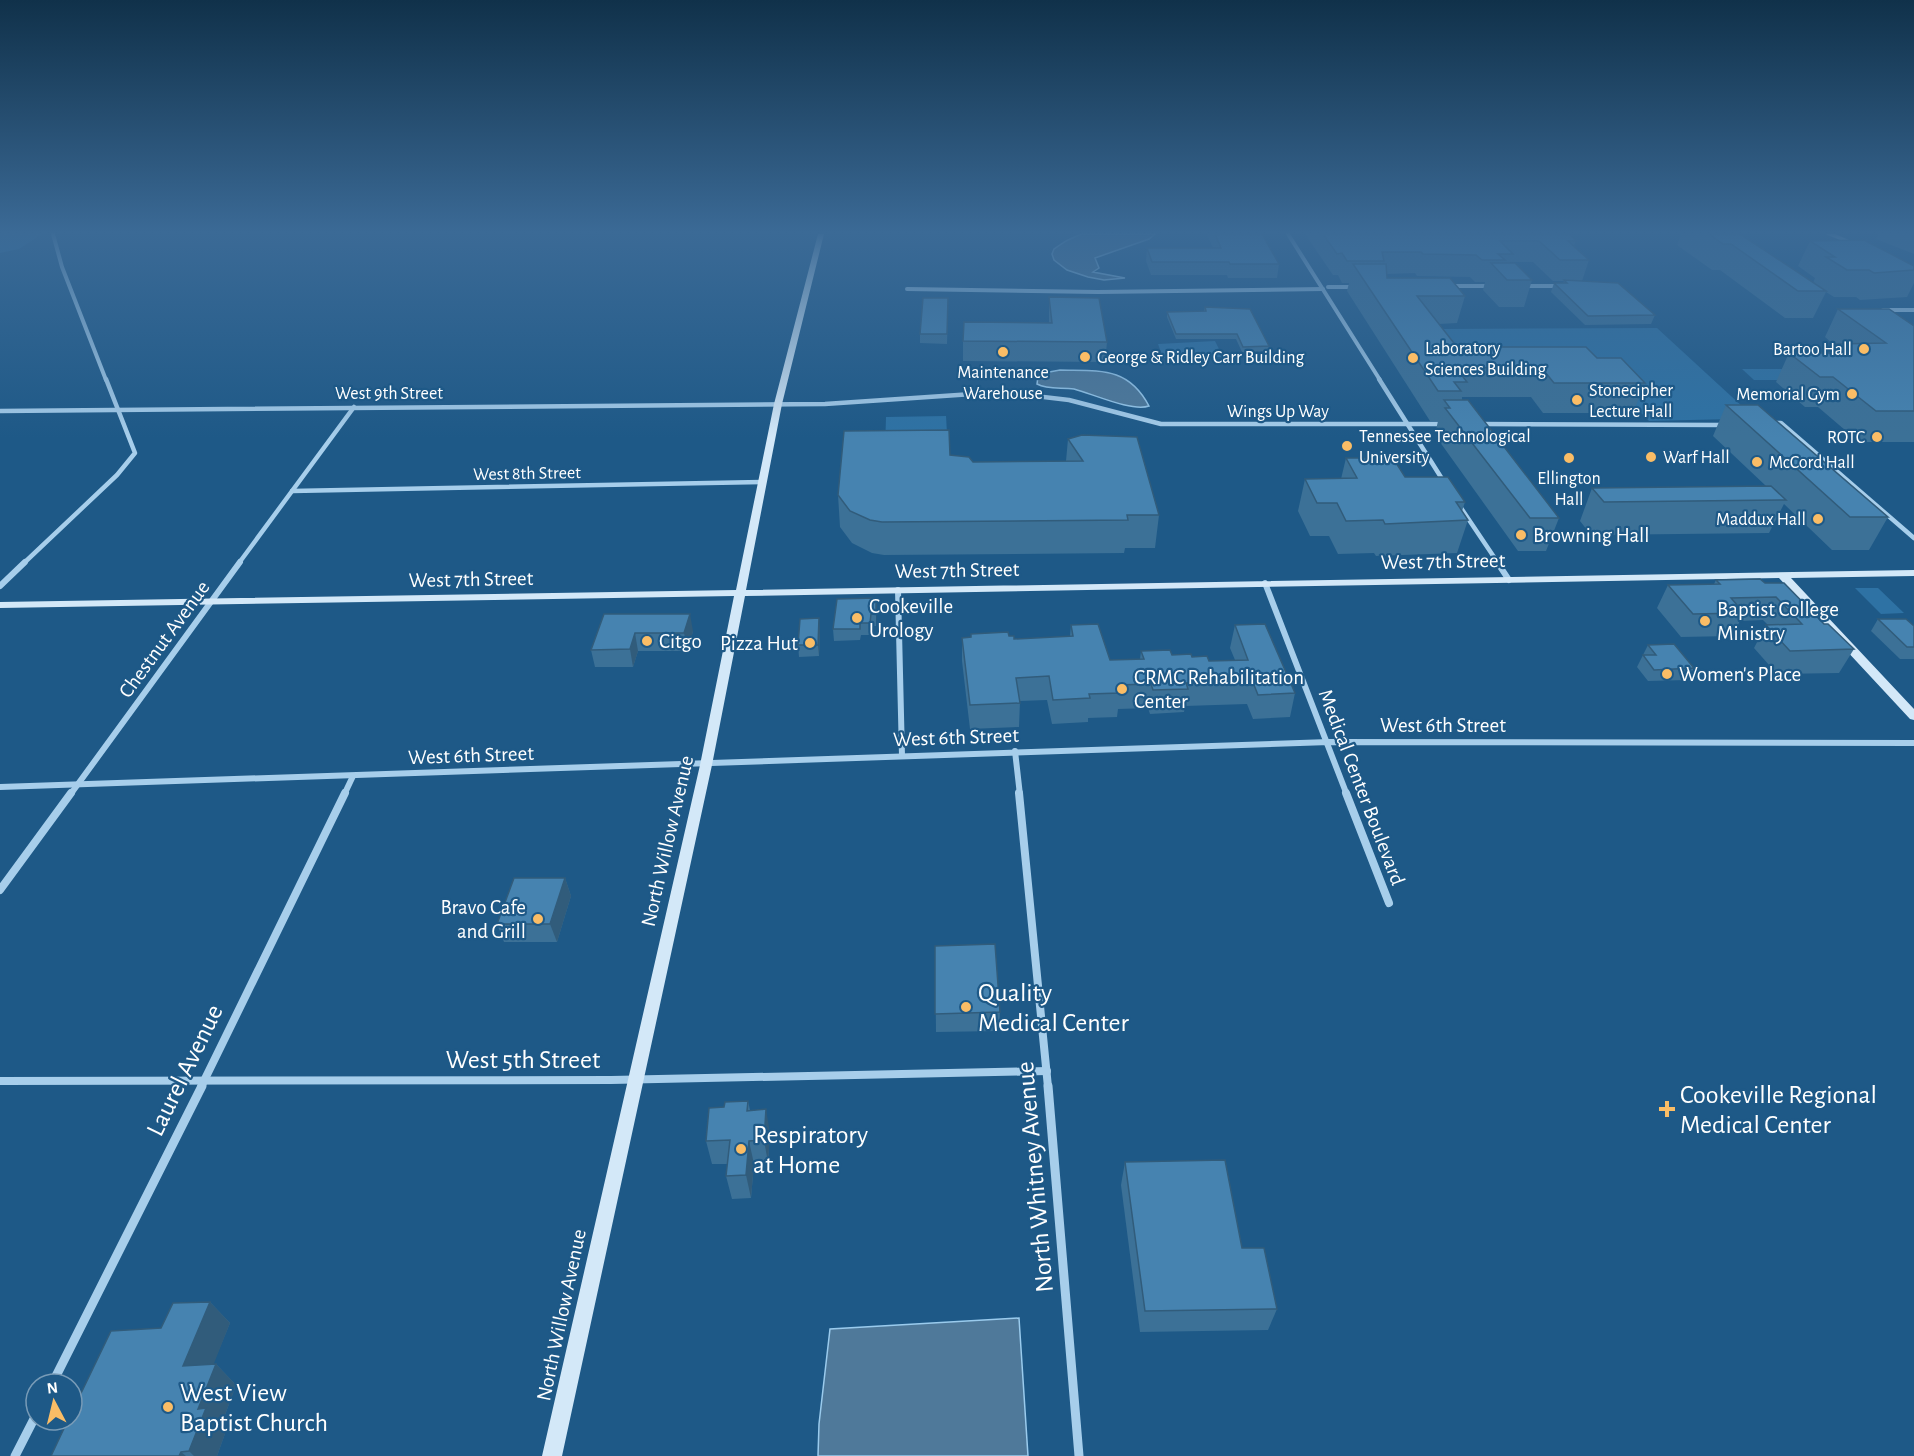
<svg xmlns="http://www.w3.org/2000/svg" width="1914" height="1456" font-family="'Alegreya Sans',sans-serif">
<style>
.green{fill:#2e72a4}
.water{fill:#4f799a;stroke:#9acbed;stroke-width:1.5}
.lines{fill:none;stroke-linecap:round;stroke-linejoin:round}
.street-far4{stroke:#a7ceeb;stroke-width:4}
.street-far3{stroke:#a7ceeb;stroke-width:4.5}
.street-far2{stroke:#a7ceeb;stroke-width:6}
.street-far1{stroke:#a7ceeb;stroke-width:8}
.street{stroke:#a7ceeb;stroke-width:9}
.secondary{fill:#d3e8f8;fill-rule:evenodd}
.wall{fill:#3c7197}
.shaded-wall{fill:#315c7b}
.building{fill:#4683b0;stroke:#315c7b;stroke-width:1.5}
.poi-dot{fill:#fabd66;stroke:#1e5987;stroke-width:2}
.labels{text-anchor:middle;stroke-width:4.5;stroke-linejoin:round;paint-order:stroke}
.far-poi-label{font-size:18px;fill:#fff;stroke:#1e5987;text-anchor:start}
.far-street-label{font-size:18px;fill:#fff;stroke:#1e5987}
.poi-label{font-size:21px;fill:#fff;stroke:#1e5987;text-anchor:start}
.street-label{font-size:21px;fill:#fff;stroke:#1e5987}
.near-poi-label{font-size:26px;fill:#fff;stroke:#1e5987;text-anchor:start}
.near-street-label{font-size:26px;fill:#fff;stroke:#1e5987}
</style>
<rect width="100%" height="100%" fill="#1e5987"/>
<!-- green -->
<g class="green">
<path d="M0 234H42L19 249 0 253Z"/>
<path d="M1657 328 1744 408 1733 419 1649 421 1603 373H1477L1443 329Z"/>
<path d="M1215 341 1223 357 1163 358 1158 344Z"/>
<path d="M1742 369H1793L1806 380H1754Z"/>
<path d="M946 416 948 450 885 451 886 417Z"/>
<path d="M1878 588 1904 613 1881 614 1855 588Z"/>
</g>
<!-- water -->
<g class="water">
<path d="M1081 234H1155L1149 239 1095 258 1099 268 1093 272 1125 278 1104 280 1088 277 1067 270 1054 260 1052 254 1054 249 1066 241Z"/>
<path d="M1060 370C1099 371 1128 366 1149 406 1132 412 1093 394 1074 389 1062 387 1048 390 1037 384L1038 377 1044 373Z"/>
<path d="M1019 1318 1028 1456H818L819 1424 830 1329Z"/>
</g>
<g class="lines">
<!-- street-far4 -->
<g class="street-far4">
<path d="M53 234 62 267 106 380"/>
<path d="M1288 234 1380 380"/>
<path d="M1450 286H1491"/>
<path d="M1522 286H1560"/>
<path d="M1328 287H1356"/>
<path d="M907 289 1098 292 1323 289"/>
<path d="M1883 310H1914"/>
</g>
<!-- street-far3 -->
<g class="street-far3">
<path d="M1379 379 1444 482"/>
<path d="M0 411 825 404 1002 392 1069 400 1161 424H1444"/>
<path d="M1772 423H1781L1914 538"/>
<path d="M1479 424 1723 425"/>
<path d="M292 491 762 482"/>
<path d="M1459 505 1498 563"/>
<path d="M24 563 117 475 135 453 106 379"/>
<path d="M239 563 354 407"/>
</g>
<!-- street-far2 -->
<g class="street-far2">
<path d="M1497 562 1509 580"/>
<path d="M1265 583 1347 795"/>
<path d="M0 586 25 562"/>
<path d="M898 590 902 756"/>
<path d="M1015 751 1020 795"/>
<path d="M0 787 1329 742 1914 743"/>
<path d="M70 795 240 562"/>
<path d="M344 795 353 776"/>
</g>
<!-- street-far1 -->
<g class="street-far1">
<path d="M1019 793 1048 1087"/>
<path d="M1346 793 1389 903"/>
<path d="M0 890 71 793"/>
<path d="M0 1081 611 1080 1047 1071"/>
<path d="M201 1087 345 793"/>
</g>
<!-- street -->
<g class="street">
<path d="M1048 1086 1079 1456"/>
<path d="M52 1384 202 1086"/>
<path d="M15 1456 36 1415"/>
</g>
<!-- secondary -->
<g class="secondary">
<path d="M818 234H824L782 404 746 590 1914 570V576L1791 578 1914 709V720L1910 719 1779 578 745 596 712 765 562 1456H542L700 765 734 596 0 608V602L736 590 774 404Z"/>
<path d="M1825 234H1835L1863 246 1858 247Z"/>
</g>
</g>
<!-- wall -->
<g class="wall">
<path d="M1207 234H1262L1279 264 1277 278H1228L1227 275H1151L1146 261 1147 248H1213Z"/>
<path d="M1305 234H1569L1576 241 1574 246 1589 260 1582 281 1655 315 1651 324 1585 325 1551 292 1554 283H1563L1564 281H1553L1533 262H1510V263L1532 280 1524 307H1499L1483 290 1485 282H1475L1470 277 1417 276 1415 273 1387 274V278L1465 296 1457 323 1439 324 1457 347 1597 358 1645 383 1633 413H1543L1531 397H1462V400L1559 518 1546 551H1518L1437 438 1438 433 1436 430 1438 421H1430L1347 291 1349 283H1342L1338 275H1333Z"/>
<path d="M1681 234H1740L1813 283 1815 278 1798 266 1810 241 1914 266V283L1907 297 1860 300 1856 297H1834L1826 292 1813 318H1785L1720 270H1712L1677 245Z"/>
<path d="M1876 234H1914V254L1876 239 1878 235Z"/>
<path d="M1049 297 1107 342 1105 362 963 361V341L1049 323Z"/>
<path d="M1205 307 1269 346 1268 351 1242 352 1236 339H1176L1167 317V312L1204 311Z"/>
<path d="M948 308 947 344 920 343V334Z"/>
<path d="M1838 309 1914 326V442H1859L1818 407H1805L1776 382 1789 353H1829L1833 344 1825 337Z"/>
<path d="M1726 405 1888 517 1869 550H1832L1784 504 1769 533 1591 535 1580 521 1592 488 1766 486 1713 436Z"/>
<path d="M1068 439 1159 515 1155 548H1125L1124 553 884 555 872 553 852 543 840 527 838 495 950 455 973 462 1066 461Z"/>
<path d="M1346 458 1405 477 1465 502 1462 511 1468 520 1457 553 1376 556 1374 553 1338 554 1329 536H1310L1298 511 1305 479H1341Z"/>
<path d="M1716 580 1765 583 1824 624 1854 649 1839 673 1777 674 1754 648 1766 625H1768L1763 620 1740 621 1732 636 1681 637 1657 608 1668 585 1714 584Z"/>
<path d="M876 598V626H871V635H861L860 640 834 641 833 629Z"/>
<path d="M604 614 693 631 688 651H638L633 667H595L591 650Z"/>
<path d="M1878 619 1914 626V659H1900L1871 631Z"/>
<path d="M1071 625 1110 660 1140 659 1141 651 1192 657 1209 661 1235 660 1230 648 1235 625 1295 693 1290 717 1253 719 1247 704 1185 706 1184 712 1150 714 1148 708 1118 709 1117 717 1088 718V722L1052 724 1047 700 1020 701 1019 727 970 729 962 661V638L1009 636 1014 639 1070 636Z"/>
<path d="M820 629 819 656 799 657 798 645Z"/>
<path d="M1648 645 1694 668 1688 680 1648 681 1637 667Z"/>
<path d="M565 878 571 896 557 942H504L497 924Z"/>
<path d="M935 946 1000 1012 999 1031 936 1032Z"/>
<path d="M748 1101 750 1110 770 1133 768 1163 754 1164 751 1198 732 1199 726 1176 728 1164H712L706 1141 724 1107Z"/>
<path d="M1125 1162 1277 1309 1268 1330 1140 1332 1121 1185Z"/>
<path d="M210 1302 230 1323 213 1364H216L236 1385 222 1423 227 1428 217 1456H51L161 1328Z"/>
</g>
<!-- shaded-wall -->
<g class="shaded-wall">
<path d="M876 598 877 610 876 626Z"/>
<path d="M690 614 693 631 688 651 684 633Z"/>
<path d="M819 618 820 629 819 656 818 645Z"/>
<path d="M635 633 638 651 633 667 630 649Z"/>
<path d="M565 878 571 896 557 942 550 924Z"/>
<path d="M766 1109 770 1133 768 1163 764 1140Z"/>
<path d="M749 1141 754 1164 751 1198 746 1175Z"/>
<path d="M210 1302 230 1323 205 1386 183 1366Z"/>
<path d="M216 1364 236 1385 222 1423 227 1428 217 1456H194L189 1451 198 1409Z"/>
<path d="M181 1452 186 1456H179Z"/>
</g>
<!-- building -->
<g class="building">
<path d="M1215 234H1262L1279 264H1230L1229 262H1152L1147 248H1221Z"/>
<path d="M1323 234H1569L1576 241H1568L1589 260H1560L1539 241H1500L1513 254H1498L1505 260H1482L1476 255 1423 254 1421 252H1382L1384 261H1347L1342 253 1337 254Z"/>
<path d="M1709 234H1740L1826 291H1798L1731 244H1723Z"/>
<path d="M1864 240 1914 266V270L1874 273 1869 270H1847L1826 257H1835L1810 241Z"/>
<path d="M1491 263H1515L1532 280H1507Z"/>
<path d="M1353 264H1386L1387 278H1450L1465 296H1417L1457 347H1586L1597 358H1621L1645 383H1554L1541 367 1456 368 1467 382H1454L1461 391H1438Z"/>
<path d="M1564 280 1618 283 1655 315 1588 316 1554 283H1567Z"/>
<path d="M1049 297 1099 298 1107 342 963 341 964 322 1052 323Z"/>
<path d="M923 298H948L947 334H920Z"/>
<path d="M1205 307 1250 309 1269 346 1243 347 1237 334H1176L1167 312 1206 311Z"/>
<path d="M1838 309H1889L1914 326V411H1876L1833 377H1820L1789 353H1846L1834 344 1886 343Z"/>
<path d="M1444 400H1468L1559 518H1530L1445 408H1450Z"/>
<path d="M1726 405H1758L1888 517H1850Z"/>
<path d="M949 430 950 455 969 457 973 462 1083 461 1068 439 1082 435 1137 437 1159 515H1127L1128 520 882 522 870 520 850 511 838 495 844 431Z"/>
<path d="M1346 458H1393L1405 477H1448L1465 502H1456L1468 520 1385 524 1383 520 1346 521 1337 503H1317L1305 479 1357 478Z"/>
<path d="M1771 486 1786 500 1604 502 1592 488Z"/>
<path d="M1760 579 1765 583H1784L1824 624H1828L1854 649 1790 651 1766 625 1802 624 1776 597 1731 598 1744 613 1693 614 1668 585 1720 584 1716 580Z"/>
<path d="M876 598V614H871L870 623H860V629H833L837 599Z"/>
<path d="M604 614H690L684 633H635L630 649 591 650Z"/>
<path d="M819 618 818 645H798L800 619Z"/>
<path d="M1878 619H1906L1914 626V647H1907Z"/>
<path d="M1098 624 1110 660 1144 659 1141 651 1170 650 1172 655 1191 654 1192 657 1207 656 1209 661 1248 660 1235 625 1265 624 1295 693 1258 695 1252 680 1186 683 1188 689 1153 690 1151 684 1118 685 1120 693 1089 694 1090 698 1053 700 1049 676 1016 678 1020 703 970 705 962 638 971 637V634L1008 632 1009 636H1014V639L1073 636 1071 625Z"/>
<path d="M1674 644 1694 668 1654 670 1643 655H1656L1648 645Z"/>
<path d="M514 878H565L550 924H497Z"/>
<path d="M995 944 1000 1012 935 1014V946Z"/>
<path d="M748 1101 747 1111 766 1109 764 1140 749 1141 746 1175 726 1176 730 1140 706 1141 709 1108 724 1107 725 1102Z"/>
<path d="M1225 1160 1242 1248H1264L1277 1309 1145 1311 1125 1162Z"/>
<path d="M210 1302 183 1366 216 1364 198 1409 206 1408 189 1451 181 1452 179 1456H51L68 1420H72V1412L111 1331 161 1328 173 1303Z"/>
</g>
<!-- sky -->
<linearGradient id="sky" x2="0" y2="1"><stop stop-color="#10314a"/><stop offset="0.53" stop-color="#3b6a96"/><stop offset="1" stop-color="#3b6a96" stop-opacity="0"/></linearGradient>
<rect width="1914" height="438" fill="url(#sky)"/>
<!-- markers -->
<g class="poi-dot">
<circle cx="1864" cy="349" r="6"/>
<circle cx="1003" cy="352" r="6"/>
<circle cx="1085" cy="357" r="6"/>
<circle cx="1413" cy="358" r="6"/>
<circle cx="1852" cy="394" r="6"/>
<circle cx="1577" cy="400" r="6"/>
<circle cx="1877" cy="437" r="6"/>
<circle cx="1347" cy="446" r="6"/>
<circle cx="1651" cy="457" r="6"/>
<circle cx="1569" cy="458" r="6"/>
<circle cx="1757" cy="462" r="6"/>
<circle cx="1818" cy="519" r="6"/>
<circle cx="1521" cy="535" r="6"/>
<circle cx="857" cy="618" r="6"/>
<circle cx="1705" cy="621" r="6"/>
<circle cx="647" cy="641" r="6"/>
<circle cx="810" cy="643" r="6"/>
<circle cx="1667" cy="674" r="6"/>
<circle cx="1122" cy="689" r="6"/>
<circle cx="538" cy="919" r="6"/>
<circle cx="966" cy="1007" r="6"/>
<path d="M1664 1100h6v6h6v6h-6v6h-6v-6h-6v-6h6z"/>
<circle cx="741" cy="1149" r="6"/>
<circle cx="168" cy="1407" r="6"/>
</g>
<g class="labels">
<!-- far-poi labels -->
<g class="far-poi-label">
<text x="1425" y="354">Laboratory<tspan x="1425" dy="21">Sciences Building</tspan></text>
<text x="1852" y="355" text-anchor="end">Bartoo Hall</text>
<text x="1097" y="363">George &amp; Ridley Carr Building</text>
<text x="1003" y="378" text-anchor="middle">Maintenance<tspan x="1003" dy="21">Warehouse</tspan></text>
<text x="1589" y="396">Stonecipher<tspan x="1589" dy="21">Lecture Hall</tspan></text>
<text x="1840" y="400" text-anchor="end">Memorial Gym</text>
<text x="1359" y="442">Tennessee Technological<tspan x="1359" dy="21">University</tspan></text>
<text x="1865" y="443" text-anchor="end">ROTC</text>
<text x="1663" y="463">Warf Hall</text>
<text x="1769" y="468">McCord Hall</text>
<text x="1569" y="484" text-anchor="middle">Ellington<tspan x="1569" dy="21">Hall</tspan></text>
<text x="1806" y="525" text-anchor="end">Maddux Hall</text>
</g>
<!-- far-street labels -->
<g class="far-street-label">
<text x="389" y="399">West 9th Street</text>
<text x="1278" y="417">Wings Up Way</text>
<text transform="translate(527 473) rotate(-1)" y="6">West 8th Street</text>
</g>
<!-- poi labels -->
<g class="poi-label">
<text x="1533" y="542">Browning Hall</text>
<text x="869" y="613">Cookeville<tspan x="869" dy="24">Urology</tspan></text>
<text x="1717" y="616">Baptist College<tspan x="1717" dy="24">Ministry</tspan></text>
<text x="659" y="648">Citgo</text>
<text x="798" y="650" text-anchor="end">Pizza Hut</text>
<text x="1679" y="681">Women's Place</text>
<text x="1134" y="684">CRMC Rehabilitation<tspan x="1134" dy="24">Center</tspan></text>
<text x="526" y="914" text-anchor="end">Bravo Cafe<tspan x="526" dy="24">and Grill</tspan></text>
</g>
<!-- street labels -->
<g class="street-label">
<text transform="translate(1443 561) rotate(-1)" y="7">West 7th Street</text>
<text transform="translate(957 570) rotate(-1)" y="7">West 7th Street</text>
<text transform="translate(471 579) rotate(-1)" y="7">West 7th Street</text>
<text transform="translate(164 639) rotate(-54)" y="7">Chestnut Avenue</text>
<text x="1443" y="732">West 6th Street</text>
<text transform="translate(956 737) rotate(-2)" y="7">West 6th Street</text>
<text transform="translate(471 755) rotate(-2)" y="7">West 6th Street</text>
<text transform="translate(1362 787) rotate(69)" y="7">Medical Center Boulevard</text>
<text transform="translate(667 841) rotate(-77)" y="7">North Willow Avenue</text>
<text transform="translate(561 1315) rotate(-78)" y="7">North Willow Avenue</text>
</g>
<!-- near-poi labels -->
<g class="near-poi-label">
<text x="978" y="1001">Quality<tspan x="978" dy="30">Medical Center</tspan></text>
<text x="1680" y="1103">Cookeville Regional<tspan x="1680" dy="30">Medical Center</tspan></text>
<text x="753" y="1143">Respiratory<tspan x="753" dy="30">at Home</tspan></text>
<text x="180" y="1401">West View<tspan x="180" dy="30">Baptist Church</tspan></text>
</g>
<!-- near-street labels -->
<g class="near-street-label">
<text x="523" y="1068">West 5th Street</text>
<text transform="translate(184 1070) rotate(-64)" y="9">Laurel Avenue</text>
<text transform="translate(1034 1177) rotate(-95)" y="9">North Whitney Avenue</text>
</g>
</g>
<!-- north arrow -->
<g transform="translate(54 1402) rotate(353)"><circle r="28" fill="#1e5987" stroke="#789bb7" stroke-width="1.5"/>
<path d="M0-4.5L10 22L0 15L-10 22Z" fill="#fabd66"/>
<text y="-9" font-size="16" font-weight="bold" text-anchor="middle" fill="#ffffff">N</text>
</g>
</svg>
